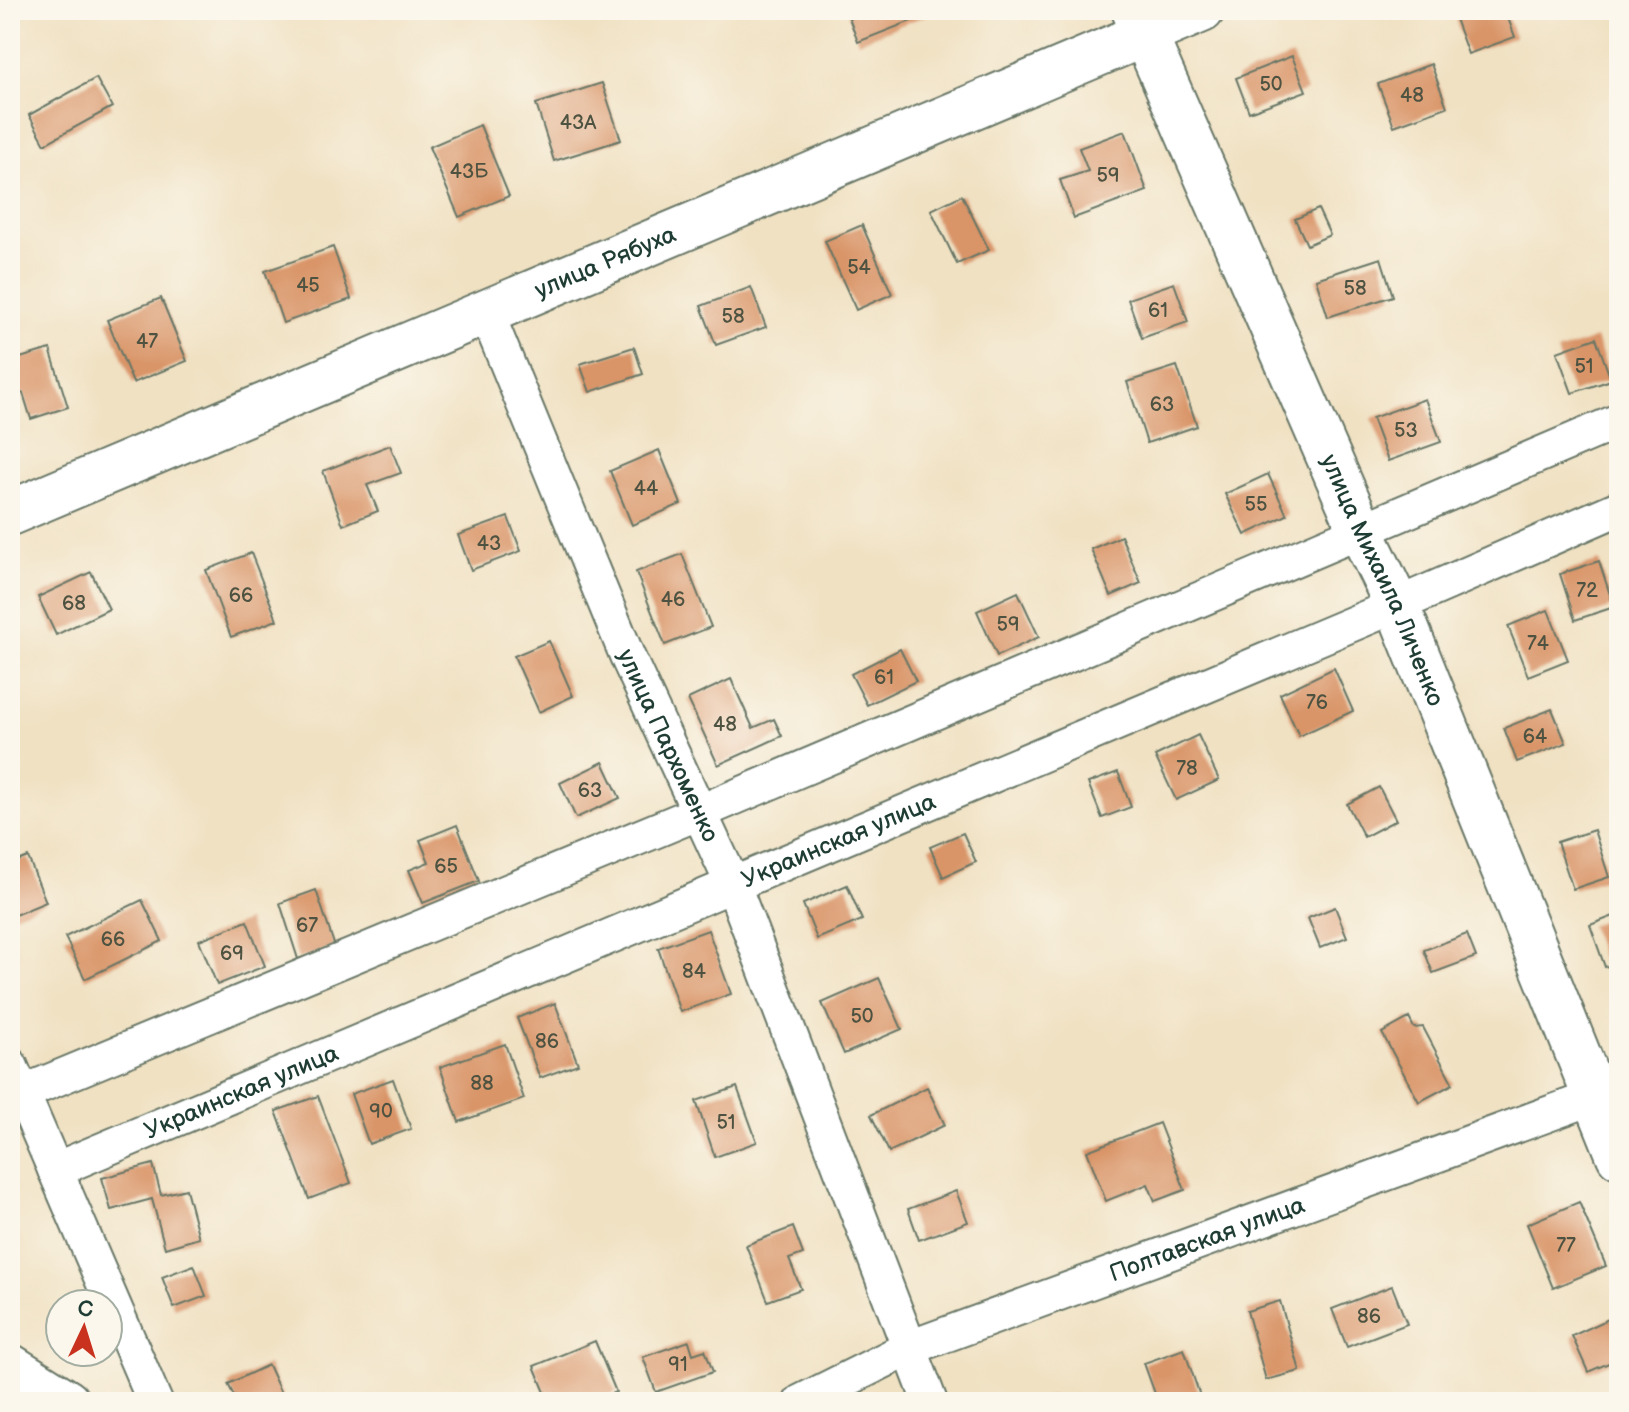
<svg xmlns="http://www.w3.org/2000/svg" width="1629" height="1412" font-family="'Balsamiq Sans',sans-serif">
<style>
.building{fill:#d99467}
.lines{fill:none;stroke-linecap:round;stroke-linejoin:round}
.street-casing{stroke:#687666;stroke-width:38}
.secondary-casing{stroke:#687666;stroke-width:48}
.primary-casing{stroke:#687666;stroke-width:48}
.street{stroke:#fff;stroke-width:34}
.secondary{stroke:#fff;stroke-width:44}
.primary{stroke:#fff;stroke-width:44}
.labels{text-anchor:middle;stroke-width:8;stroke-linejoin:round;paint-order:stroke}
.number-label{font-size:20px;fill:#4e5341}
.street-label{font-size:24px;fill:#1f3d34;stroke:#fbf7ec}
</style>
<rect width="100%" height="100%" fill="#fbf7ec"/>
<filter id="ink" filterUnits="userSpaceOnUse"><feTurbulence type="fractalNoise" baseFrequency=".0125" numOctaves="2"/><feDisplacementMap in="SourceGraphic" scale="16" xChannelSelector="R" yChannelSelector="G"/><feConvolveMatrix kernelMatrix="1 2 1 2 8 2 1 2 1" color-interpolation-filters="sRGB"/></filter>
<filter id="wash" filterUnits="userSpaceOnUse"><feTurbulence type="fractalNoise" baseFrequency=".006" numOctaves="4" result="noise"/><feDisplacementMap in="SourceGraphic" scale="32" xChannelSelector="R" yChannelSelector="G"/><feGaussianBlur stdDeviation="1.8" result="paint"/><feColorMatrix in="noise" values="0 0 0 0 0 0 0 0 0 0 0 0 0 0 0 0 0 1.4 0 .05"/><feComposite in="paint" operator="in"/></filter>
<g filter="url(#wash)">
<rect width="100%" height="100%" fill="#f0e1c2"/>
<g id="blocks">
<!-- building -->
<g class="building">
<path d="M846 10H939L858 42Z"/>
<path d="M1470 10H1505L1515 37 1468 54 1454 16Z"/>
<path d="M1292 56 1306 91 1249 112 1236 78Z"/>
<path d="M1431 64 1447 107 1394 126 1378 84Z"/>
<path d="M96 78 112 107 45 144 29 115Z"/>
<path d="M602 83 621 140 554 161 536 104Z"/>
<path d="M480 125 509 196 459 217 429 147Z"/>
<path d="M1125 131 1147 191 1074 218 1060 180 1088 171 1079 148Z"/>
<path d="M962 195 989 250 957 264 931 210Z"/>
<path d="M1318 209 1330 235 1307 245 1295 219Z"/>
<path d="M862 225 892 294 856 310 825 241Z"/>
<path d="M333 247 351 299 283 323 265 271Z"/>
<path d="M1381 258 1393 296 1328 317 1316 279Z"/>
<path d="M1174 283 1188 322 1142 338 1128 299Z"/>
<path d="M751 287 766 327 716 345 701 306Z"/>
<path d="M161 298 187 361 133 383 107 320Z"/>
<path d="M1596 338 1611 380 1572 393 1557 352Z"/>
<path d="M634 347 643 374 590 392 580 364Z"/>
<path d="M50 349 68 407 31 419 23 393 10 397V361Z"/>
<path d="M1177 366 1197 426 1147 443 1127 382Z"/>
<path d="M1425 399 1441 442 1388 461 1372 418Z"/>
<path d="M390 445 401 473 367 485 378 511 343 525 323 471Z"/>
<path d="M659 450 681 504 632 525 610 471Z"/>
<path d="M1268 474 1287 515 1245 535 1225 494Z"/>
<path d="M508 517 521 551 471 570 458 535Z"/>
<path d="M1121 536 1141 583 1111 596 1091 549Z"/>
<path d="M251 553 277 620 231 637 206 570Z"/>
<path d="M682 554 711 627 665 645 636 572Z"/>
<path d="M1599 561 1614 607 1575 620 1560 574Z"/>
<path d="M91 572 109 609 56 635 38 597Z"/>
<path d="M1018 592 1039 637 997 656 977 611Z"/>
<path d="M1548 610 1568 660 1528 676 1508 626Z"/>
<path d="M549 641 573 696 539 712 514 656Z"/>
<path d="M900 649 916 681 867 705 851 674Z"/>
<path d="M1334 668 1353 711 1299 736 1280 694Z"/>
<path d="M731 679 753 728 774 719 782 736 718 765 688 699Z"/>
<path d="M1552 709 1566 743 1517 762 1504 728Z"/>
<path d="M1198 735 1219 780 1176 800 1155 756Z"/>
<path d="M603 762 620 798 576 818 560 783Z"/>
<path d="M1118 772 1131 807 1102 818 1088 783Z"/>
<path d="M1379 787 1396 820 1364 837 1347 804Z"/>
<path d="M457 825 479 881 423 903 409 870 429 862 420 840Z"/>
<path d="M1594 830 1609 877 1573 889 1557 842Z"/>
<path d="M963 833 976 862 943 877 930 847Z"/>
<path d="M28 857 46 902 10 917V864Z"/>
<path d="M847 885 862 920 817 939 803 904Z"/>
<path d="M316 890 335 947 298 959 280 903Z"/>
<path d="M142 900 162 941 85 979 65 937Z"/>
<path d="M1335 907 1347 937 1320 948 1308 918Z"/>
<path d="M1619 914V962L1605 967 1590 925Z"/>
<path d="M247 921 265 966 217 985 199 940Z"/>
<path d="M708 930 731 994 680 1012 658 948Z"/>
<path d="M1467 934 1476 957 1433 973 1424 950Z"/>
<path d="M879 978 902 1029 844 1054 822 1003Z"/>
<path d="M555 1003 578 1064 540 1078 517 1018Z"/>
<path d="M1409 1018 1414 1028 1423 1027 1453 1084 1419 1102 1382 1033Z"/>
<path d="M505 1044 524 1099 459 1122 440 1067Z"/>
<path d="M393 1079 411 1129 369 1144 351 1094Z"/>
<path d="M737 1087 757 1142 715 1157 696 1101Z"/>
<path d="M927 1087 945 1125 889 1152 871 1115Z"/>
<path d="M318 1096 351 1183 309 1199 276 1111Z"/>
<path d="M1159 1123 1185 1190 1155 1201 1148 1184 1106 1201 1087 1151Z"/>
<path d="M153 1164 161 1195 186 1189 199 1238 165 1248 152 1199 111 1210 102 1178Z"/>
<path d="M956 1191 968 1222 919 1240 908 1209Z"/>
<path d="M1579 1202 1606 1266 1553 1288 1527 1224Z"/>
<path d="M793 1227 803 1254 789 1259 801 1289 768 1301 746 1245Z"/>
<path d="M194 1265 206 1296 174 1308 162 1277Z"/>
<path d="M1392 1286 1407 1324 1347 1347 1332 1309Z"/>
<path d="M1280 1301 1300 1371 1266 1380 1247 1311Z"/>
<path d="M1619 1314V1379L1611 1362 1588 1372 1572 1336Z"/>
<path d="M595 1341 616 1392 591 1402H549L534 1366Z"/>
<path d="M689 1341 693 1354 705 1350 713 1372 656 1392 643 1357Z"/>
<path d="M1184 1349 1202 1402H1158L1144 1363Z"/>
<path d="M268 1365 285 1402H237L228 1384Z"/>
<path d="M1052 1395 1054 1402H1035Z"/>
</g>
</g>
</g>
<g filter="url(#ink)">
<use href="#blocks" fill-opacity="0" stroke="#687666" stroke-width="2"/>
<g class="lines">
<defs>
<g id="street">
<path id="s1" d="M487 314 628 658 733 885 930 1402"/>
<path d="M10 1065 155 1402"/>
<path d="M22 1093 700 812 1619 421"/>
<path id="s2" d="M55 1170 1397 605 1619 508"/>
<path id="s3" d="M801 1402 909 1348 1619 1088"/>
</g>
<g id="secondary">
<path id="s4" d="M1134 10 1361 531 1397 605 1619 1156"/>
<path id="s5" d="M10 513 1202 10"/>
</g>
<path id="primary" d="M10 1366 67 1402"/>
</defs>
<!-- street casing -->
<use href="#street" class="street-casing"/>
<!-- secondary casing -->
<use href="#secondary" class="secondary-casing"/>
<!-- primary casing -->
<use href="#primary" class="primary-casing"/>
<!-- street -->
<use href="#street" class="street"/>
<!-- secondary -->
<use href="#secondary" class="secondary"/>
<!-- primary -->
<use href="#primary" class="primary"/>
</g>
</g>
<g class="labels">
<!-- number labels -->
<g class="number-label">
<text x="1271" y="91">50</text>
<text x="1412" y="102">48</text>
<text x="578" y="129">43А</text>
<text x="469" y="178">43Б</text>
<text x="1108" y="182">59</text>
<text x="859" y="274">54</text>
<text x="308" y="292">45</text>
<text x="1355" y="295">58</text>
<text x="1158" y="317">61</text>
<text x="733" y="323">58</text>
<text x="147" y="348">47</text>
<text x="1584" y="373">51</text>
<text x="1162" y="411">63</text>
<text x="1406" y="437">53</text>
<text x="646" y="495">44</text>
<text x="1256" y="511">55</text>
<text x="489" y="550">43</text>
<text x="1587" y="597">72</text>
<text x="241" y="602">66</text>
<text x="673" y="606">46</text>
<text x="74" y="610">68</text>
<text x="1008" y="631">59</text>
<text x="1538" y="650">74</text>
<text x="884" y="684">61</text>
<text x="1317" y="709">76</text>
<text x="725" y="731">48</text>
<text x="1535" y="743">64</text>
<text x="1187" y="775">78</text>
<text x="590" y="797">63</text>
<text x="446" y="873">65</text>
<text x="307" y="932">67</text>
<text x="113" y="946">66</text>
<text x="232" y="960">69</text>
<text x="694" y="978">84</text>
<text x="862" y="1023">50</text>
<text x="547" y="1048">86</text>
<text x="482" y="1090">88</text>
<text x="381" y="1118">90</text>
<text x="726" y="1129">51</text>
<text x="1566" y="1252">77</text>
<text x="1369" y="1323">86</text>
<text x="678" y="1371">91</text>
</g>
<!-- street labels -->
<g class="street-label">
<text dy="8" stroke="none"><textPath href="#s5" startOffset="646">улица Рябуха</textPath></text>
<text dy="8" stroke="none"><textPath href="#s4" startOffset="622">улица Михаила Личенко</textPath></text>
<text dy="8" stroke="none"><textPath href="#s1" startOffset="468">улица Пархоменко</textPath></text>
<text dy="8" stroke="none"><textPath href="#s2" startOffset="850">Украинская улица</textPath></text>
<text dy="8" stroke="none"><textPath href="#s2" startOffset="202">Украинская улица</textPath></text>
<text dy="8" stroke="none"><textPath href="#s3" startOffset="438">Полтавская улица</textPath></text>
</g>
</g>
<!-- margin -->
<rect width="1629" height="1412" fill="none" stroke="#fbf7ec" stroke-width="40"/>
<!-- north arrow -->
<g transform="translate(84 1328) rotate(4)"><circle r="38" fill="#fbf7ec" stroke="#a3ada2" stroke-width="2"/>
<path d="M0-6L14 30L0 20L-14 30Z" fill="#c8321e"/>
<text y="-12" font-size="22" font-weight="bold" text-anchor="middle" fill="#1f3d34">С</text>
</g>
</svg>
